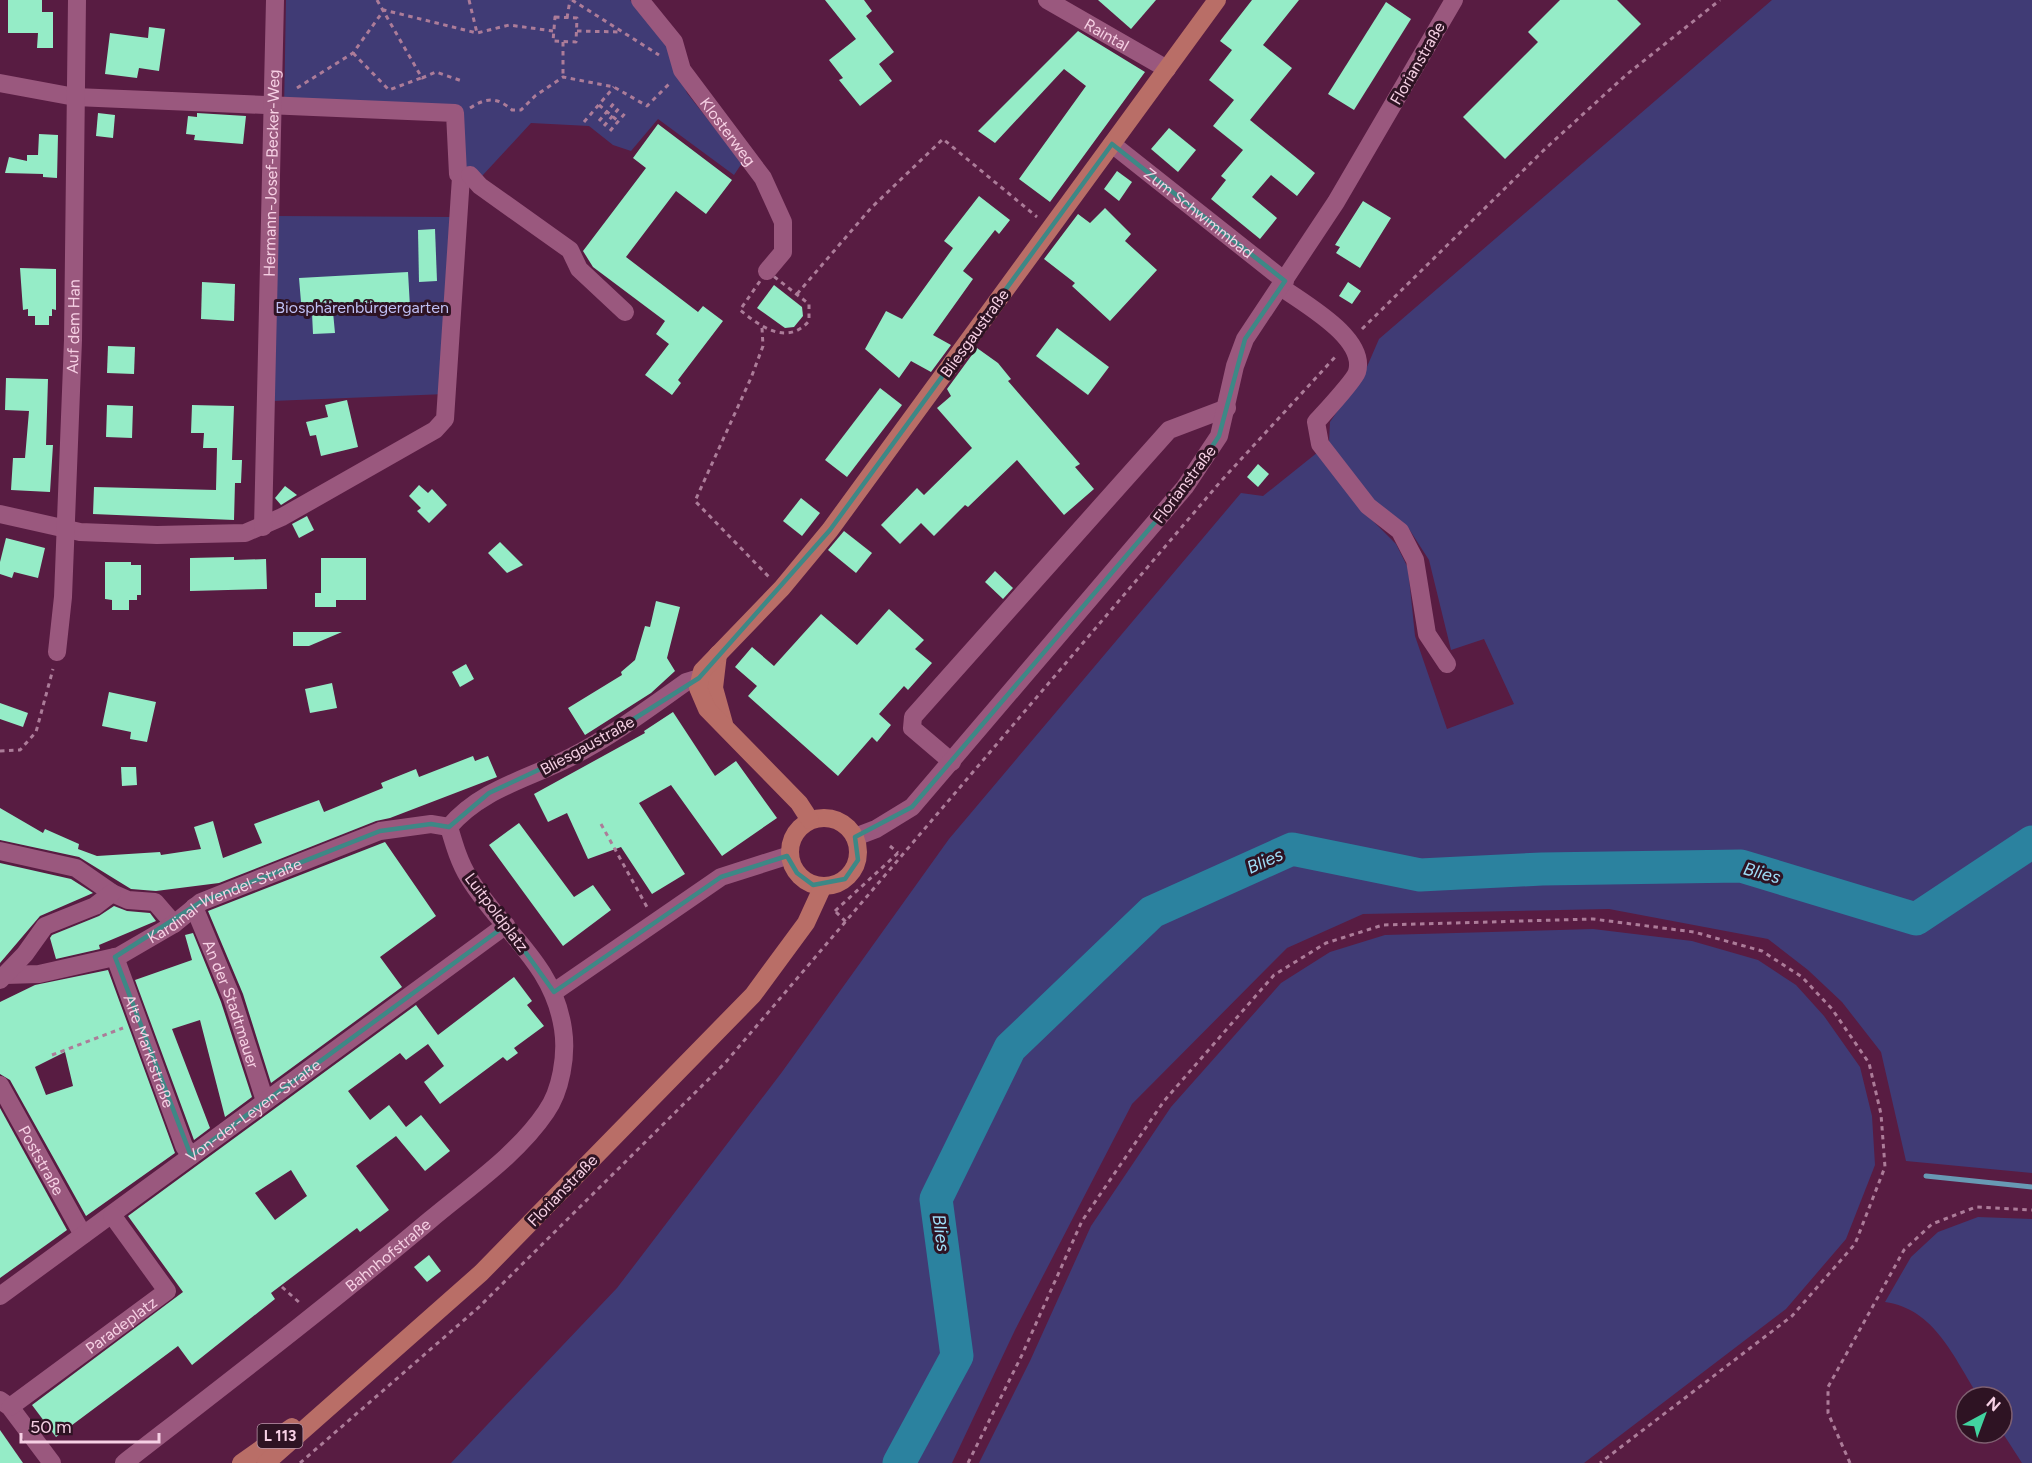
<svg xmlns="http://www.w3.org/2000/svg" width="2032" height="1463" font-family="Figtree,sans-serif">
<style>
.green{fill:#403b75}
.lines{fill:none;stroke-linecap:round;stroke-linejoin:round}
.stream{stroke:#6899b4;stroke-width:5}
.river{stroke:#2b829f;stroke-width:33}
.building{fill:#95ecc7;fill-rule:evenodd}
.path{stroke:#ac7c99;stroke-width:3;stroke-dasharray:4.5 4.5;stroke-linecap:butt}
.minor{stroke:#9a587e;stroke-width:18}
.major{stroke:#b96e67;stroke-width:18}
.marked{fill:none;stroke:#3d8886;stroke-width:4.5;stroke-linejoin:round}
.labels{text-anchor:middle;stroke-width:6;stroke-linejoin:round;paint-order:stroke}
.shield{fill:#2e1323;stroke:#ba97aa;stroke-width:1.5}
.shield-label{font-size:15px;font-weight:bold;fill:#f6d0e4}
.street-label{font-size:16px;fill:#f6d0e4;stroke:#2e1323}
.park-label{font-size:16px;fill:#bfbff3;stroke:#2e1323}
.water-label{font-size:18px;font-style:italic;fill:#9fdef8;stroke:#2e1323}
</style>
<rect width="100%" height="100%" fill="#581c42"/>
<!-- green -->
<g class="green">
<path d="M286 0H630L640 9 667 46 687 93 742 163 734 175 658 119 631 151 613 145 589 126 531 123 482 176 468 183 451 121 284 110Z"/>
<path d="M1772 0H2032V1173L1906 1161 1881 1052 1842 1002 1808 970 1768 939 1609 909 1363 914 1287 948 1132 1104 1015 1330 952 1463H451L617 1288 782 1072 949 839 1241 493 1263 496 1318 452 1369 517 1396 544 1408 568 1415 636 1447 729 1514 704 1484 639 1451 650 1429 560 1409 529 1372 502 1329 443 1330 422 1366 369 1379 339Z"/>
<path d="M277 216 456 217 446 394 272 401Z"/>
<path d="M1593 929 1692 941 1758 960 1796 985 1824 1016 1860 1067 1872 1116 1875 1165 1846 1239 1786 1309 1584 1463H979L1030 1361 1091 1226 1171 1107 1281 983 1330 952 1385 935Z"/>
<path d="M1978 1217 2032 1219V1463H2022L2002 1432V1397H1979C1954 1358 1935 1309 1885 1302L1911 1257 1938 1232Z"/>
</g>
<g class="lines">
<!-- stream -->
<path class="stream" d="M1926 1176 2032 1187"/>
<!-- river -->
<path class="river" d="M899 1463 957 1356 936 1199 1010 1048 1152 912 1292 849 1420 875 1542 869 1741 866 1916 919 2032 842"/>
</g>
<!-- building -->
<g class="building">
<path d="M8 0H42V12H53V48H37L38 33H8Z"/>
<path d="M825 0H864L872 11 866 16 894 52 879 64 892 81 860 106 839 80 843 78 829 60 856 39Z"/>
<path d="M1098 0H1156L1131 29Z"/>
<path d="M1252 0H1299L1263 45 1292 68 1250 120 1315 173 1297 196 1271 175 1252 197 1277 218 1260 239 1211 199 1226 180 1221 176 1243 150 1213 126 1234 100 1209 80 1232 50 1220 41Z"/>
<path d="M1560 0H1617L1641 24 1505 159 1463 117 1538 42 1528 32Z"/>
<path d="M1386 2 1411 19 1354 110 1328 94Z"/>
<path d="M149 27 165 29 159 71 139 68 137 78 105 74 110 33 148 38Z"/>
<path d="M1078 31 1145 72 1050 202 1019 179 1086 86 1064 69 995 143 978 131Z"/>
<path d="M98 113 115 115 113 138 96 136Z"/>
<path d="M197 113 246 116 243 144 194 140 195 135 186 134 188 116 197 117Z"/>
<path d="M658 124 732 180 706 214 676 191 626 257 698 312 703 306 723 321 678 380 681 383 672 395 645 375 669 344 656 334 665 321 593 267 583 251 646 168 633 158Z"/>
<path d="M1169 128 1196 150 1178 172 1151 149Z"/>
<path d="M39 134 58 135 57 178 43 177V174L5 173 9 157 27 161V155H38Z"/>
<path d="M1117 171 1132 182 1119 201 1104 189Z"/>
<path d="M979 196 1010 220 999 234 995 230 963 271 973 279 933 335 951 345 931 372 911 361 899 378 865 349 886 311 902 319 953 248 944 241Z"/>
<path d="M1363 201 1391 218 1360 268 1336 253 1340 247 1335 245Z"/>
<path d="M1105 208 1131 234 1125 241 1157 270 1110 321 1072 286 1075 283 1044 259 1078 214 1090 223Z"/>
<path d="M435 229 437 281 419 282 418 230Z"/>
<path d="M20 268 56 269V310L52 309V316H49V325H35V316H28V309L23 310Z"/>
<path d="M408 272 410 307 333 312 335 333 313 334 312 313 302 314 299 278Z"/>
<path d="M202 282 235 284 234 321 201 319Z"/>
<path d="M1348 282 1361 291 1352 304 1339 296Z"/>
<path d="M774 285 802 307 803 316 794 327 785 328 757 308Z"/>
<path d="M1057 328 1109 367 1088 395 1036 356Z"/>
<path d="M108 346 135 347 134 374 107 373Z"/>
<path d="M977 348 998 363 1011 379 1008 381 1080 464 1075 467 1094 489 1064 515 1017 460 968 507 965 505 934 536 921 523 900 544 881 525 917 488 924 495 972 448 937 408 951 396 947 389Z"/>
<path d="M6 378 48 379 46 445H53L50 492 11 490 13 458H25L29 411 5 410Z"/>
<path d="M880 388 902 405 847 477 825 460Z"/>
<path d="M347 400 358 447 321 456 316 435 310 436 306 422 328 417 325 405Z"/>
<path d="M107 405 133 406 132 438 106 437Z"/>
<path d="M192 405 234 406 232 460H242L241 483H235L234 520 93 514 94 487 216 490 217 448H203L204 433H191Z"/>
<path d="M1258 464 1269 474 1258 487 1247 477Z"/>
<path d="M419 485 428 493 432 489 447 505 429 523 417 511 421 508 409 496Z"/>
<path d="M285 486 297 495 281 505 275 498Z"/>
<path d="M801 498 820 513 802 536 783 521Z"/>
<path d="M307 516 314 530 299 538 292 524Z"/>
<path d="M844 531 872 553 856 573 828 550Z"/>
<path d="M6 538 45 548 38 578 14 572 12 578 0 574V562Z"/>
<path d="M500 542 523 565 507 573 488 553Z"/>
<path d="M234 557V560L266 559 267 589 190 591V558Z"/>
<path d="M321 558H366V600H336V607H315V593H321Z"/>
<path d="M105 562H131V565H141V595H137V600H129V610H112V600L105 599Z"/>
<path d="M995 571 1013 588 1003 599 985 582Z"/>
<path d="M656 601 680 607 667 658 675 671 651 693 585 735 568 708 622 675 621 672 635 660 645 626 650 627Z"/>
<path d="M889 609 924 640 915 649 932 663 908 690 904 686 879 714 891 725 877 742 872 737 838 776 748 696 757 686 735 667 752 647 774 666 821 614 857 645Z"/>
<path d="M293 632H342L309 646H293Z"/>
<path d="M466 664 474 679 460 687 452 672Z"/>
<path d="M332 683 337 708 310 713 305 689Z"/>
<path d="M109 692 156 702 147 742 130 739 131 732 102 726Z"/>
<path d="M0 703 28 713 23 727 0 719Z"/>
<path d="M673 712 715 776 736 761 777 818 722 856 671 785 639 803 685 874 652 894 621 847 588 859 567 813 548 822 534 794 645 733 644 731Z"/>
<path d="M473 756 475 761 488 756 497 777 390 818 376 821 219 883 156 891 131 889 79 857 0 840V808L43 833 45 829 79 844 78 849 97 856 160 852 161 855 201 849 194 827 213 821 223 858 262 843 254 824 319 800 324 812 383 788 381 783 416 769 419 777Z"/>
<path d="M121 767H136L137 785 122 786Z"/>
<path d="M519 823 574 897 593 885 611 910 563 946 489 845Z"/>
<path d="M385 842 436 916 380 957 402 987 271 1083 243 994 208 911Z"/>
<path d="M0 863 71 879 93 893 40 916 0 963Z"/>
<path d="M114 906 127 911 150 913 156 921 99 945 100 949 56 959 50 938 52 935 99 916Z"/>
<path d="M193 933 221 1002 252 1097 225 1117 200 1020 172 1029 210 1128 194 1140 135 980 192 960 185 935Z"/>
<path d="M108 970 175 1153 86 1216 10 1080 0 1074V1002L35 985ZM65 1052 73 1086 46 1095 35 1067Z"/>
<path d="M514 977 532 1001 527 1005 544 1026 514 1048 518 1053 507 1061 503 1057 440 1104 424 1082 444 1066 428 1044 406 1060 400 1053 348 1091 370 1120 389 1105 406 1127 421 1115 450 1151 425 1171 396 1136 356 1166 389 1210 360 1232 357 1228 271 1293 275 1299 192 1365 178 1346 56 1437 32 1405 183 1292 128 1216 416 1005 438 1035ZM291 1170 307 1196 275 1220 255 1193Z"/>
<path d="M0 1108 67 1230 0 1278Z"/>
<path d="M429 1255 441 1271 427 1282 414 1267Z"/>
<path d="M0 1430 23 1463H0Z"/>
</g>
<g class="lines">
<!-- path -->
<g class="path">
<path d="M377 0 422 78 436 72 462 81"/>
<path d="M469 0 477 33"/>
<path d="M572 0 659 55"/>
<path d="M555 17 577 18 576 42 553 41Z"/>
<path d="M567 18 570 0"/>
<path d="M577 31 621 32"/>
<path d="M563 42V77"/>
<path d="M353 53 389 90 421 78"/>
<path d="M297 88 353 53 384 10 477 33 509 25 553 31"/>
<path d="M599 105 618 121"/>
<path d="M470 108C487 97 497 97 512 110H521L535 96 563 77 614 87 647 106 670 83"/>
<path d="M599 121 615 102"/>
<path d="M584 122 614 87"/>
<path d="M604 126 620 107"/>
<path d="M610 131 627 111"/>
<path d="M767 271 809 304V321C787 346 761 327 740 310Z"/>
<path d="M797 294 871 208 943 139 1037 217"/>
<path d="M762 328 763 346 751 378 695 501 769 577"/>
<path d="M1362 329 1546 148 1626 75 1720 0"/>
<path d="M0 751 20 750 36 732 53 669"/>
<path d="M601 824 647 907"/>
<path d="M890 846 898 853"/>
<path d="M835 911 898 853"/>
<path d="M836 912 847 923"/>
<path d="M52 1055 123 1028"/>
<path d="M282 1287 301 1304"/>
<path d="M300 1463 479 1307 725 1063 1221 481 1336 356"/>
<path d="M968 1463 1021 1357 1082 1221 1164 1101 1274 975 1326 943 1383 925 1593 919 1694 932 1762 951 1802 977 1832 1009 1869 1063 1881 1114 1885 1167 1855 1244 1792 1316 1600 1463"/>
<path d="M1850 1463 1828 1413V1387L1904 1250 1932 1224 1976 1207 2032 1210"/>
</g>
<!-- minor -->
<g class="minor">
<path id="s1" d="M640 0 674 42 682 70 763 178 783 222V252L767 271"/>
<path id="s2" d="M1047 0 1167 69"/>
<path d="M0 83 75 97 455 113 458 174 461 177 445 419 435 430 282 517 245 533 157 535 80 532 0 514"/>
<path id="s3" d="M1112 144 1285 281"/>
<path d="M470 175 480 186 570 250 579 269 625 312"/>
<path d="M1281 287C1304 304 1367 338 1357 372 1354 381 1324 413 1316 422L1320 444 1368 506 1400 531 1415 560 1427 634 1447 664"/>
<path id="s4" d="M263 527 275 0"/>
<path id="s5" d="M57 652 63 597 73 340 77 0"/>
<path d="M952 762 912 728 913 717 1169 430 1227 408"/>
<path d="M449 827C481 789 528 779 571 757 612 736 648 709 686 682L699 678"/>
<path d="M855 837 876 829 912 807 1185 487 1219 436 1235 366 1245 339 1336 202 1454 0"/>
<path d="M0 851 76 868 112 893 128 900 155 902 174 924"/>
<path id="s6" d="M194 907 232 998 265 1101"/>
<path id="s7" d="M115 957 184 1146 191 1156"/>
<path id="s8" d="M5 975 39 974 119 956 174 924 201 902 380 831 431 824 449 827"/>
<path d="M0 980 25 954 45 926 95 906 112 893"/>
<path d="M554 992 721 877 790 855"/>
<path id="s9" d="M0 1085 83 1235"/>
<path id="s10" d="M0 1296 506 925"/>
<path d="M0 1400 10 1407 52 1463"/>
<path id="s11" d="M10 1407 167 1291 112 1215"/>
<path id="s12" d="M124 1463C227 1383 330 1304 430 1220 469 1187 517 1155 546 1112 561 1091 567 1055 563 1029 553 962 502 932 469 878 459 862 454 844 449 827"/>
</g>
<!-- major -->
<g class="major">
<path d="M718 654 714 688 724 724"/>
<circle cx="824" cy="852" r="34"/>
<path d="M810 820 799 803 707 709 698 688 702 671 782 588 830 530 1217 0"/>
<path d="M241 1463 292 1427"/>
<path d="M266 1463 481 1273 753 995 806 923 823 886"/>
</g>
</g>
<!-- marked area -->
<path class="marked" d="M1112 144 1285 281 1245 339 1219 436 1185 487 912 807 855 837 858 860 845 879 813 885 797 873 787 856 721 877 554 992 506 925 191 1156 115 957 201 902 380 831 431 824 449 827 489 793 594 744 699 678 830 530Z"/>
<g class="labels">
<!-- shield labels -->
<rect class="shield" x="257.5" y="1424" width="45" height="24" rx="4.5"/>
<g class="shield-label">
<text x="280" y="1441">L 113</text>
</g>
<!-- street labels -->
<g class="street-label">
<text dy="6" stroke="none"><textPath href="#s2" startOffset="69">Raintal</textPath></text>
<text transform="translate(1417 63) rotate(-60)" y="6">Florianstraße</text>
<text dy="6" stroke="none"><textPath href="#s1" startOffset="160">Klosterweg</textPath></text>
<text dy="6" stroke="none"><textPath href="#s4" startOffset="354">Hermann-Josef-Becker-Weg</textPath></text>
<text dy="6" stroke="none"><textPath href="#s3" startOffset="111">Zum Schwimmbad</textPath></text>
<text dy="6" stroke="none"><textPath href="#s5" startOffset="326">Auf dem Han</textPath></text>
<text transform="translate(974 333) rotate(-54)" y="6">Bliesgaustraße</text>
<text transform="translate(1184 484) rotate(-53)" y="6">Florianstraße</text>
<text transform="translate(587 745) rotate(-29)" y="6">Bliesgaustraße</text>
<text dy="6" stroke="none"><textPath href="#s8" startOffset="236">Kardinal-Wendel-Straße</textPath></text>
<text transform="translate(497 912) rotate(53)" y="6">Luitpoldplatz</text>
<text dy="6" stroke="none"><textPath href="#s6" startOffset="104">An der Stadtmauer</textPath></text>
<text dy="6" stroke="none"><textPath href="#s7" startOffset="100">Alte Marktstraße</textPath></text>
<text dy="6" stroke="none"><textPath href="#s10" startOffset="314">Von-der-Leyen-Straße</textPath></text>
<text dy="6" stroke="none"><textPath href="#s9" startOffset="86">Poststraße</textPath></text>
<text transform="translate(562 1190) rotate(-46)" y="6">Florianstraße</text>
<text dy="6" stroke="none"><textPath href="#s12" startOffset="336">Bahnhofstraße</textPath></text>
<text dy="6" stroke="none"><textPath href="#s11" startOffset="138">Paradeplatz</textPath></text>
</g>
<!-- park labels -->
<g class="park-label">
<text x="362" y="313">Biosphärenbürgergarten</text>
</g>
<!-- water labels -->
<g class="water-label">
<text transform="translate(1265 861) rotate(-24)" y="6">Blies</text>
<text transform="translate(1762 873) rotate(15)" y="6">Blies</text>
<text transform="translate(941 1233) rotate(82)" y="6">Blies</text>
</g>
</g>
<!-- north arrow -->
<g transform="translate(1984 1415) rotate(41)"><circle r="28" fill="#2e1323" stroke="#7e5f70" stroke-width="1.5"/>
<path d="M0-4.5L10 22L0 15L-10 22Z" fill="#42d4a0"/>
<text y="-9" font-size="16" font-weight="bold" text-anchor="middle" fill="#f6d0e4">N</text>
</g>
<!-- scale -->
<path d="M21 1433v9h138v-9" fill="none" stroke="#f6d0e4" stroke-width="3"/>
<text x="30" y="1433" font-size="18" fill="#f6d0e4" stroke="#2e1323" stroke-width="4.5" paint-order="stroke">50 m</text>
</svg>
